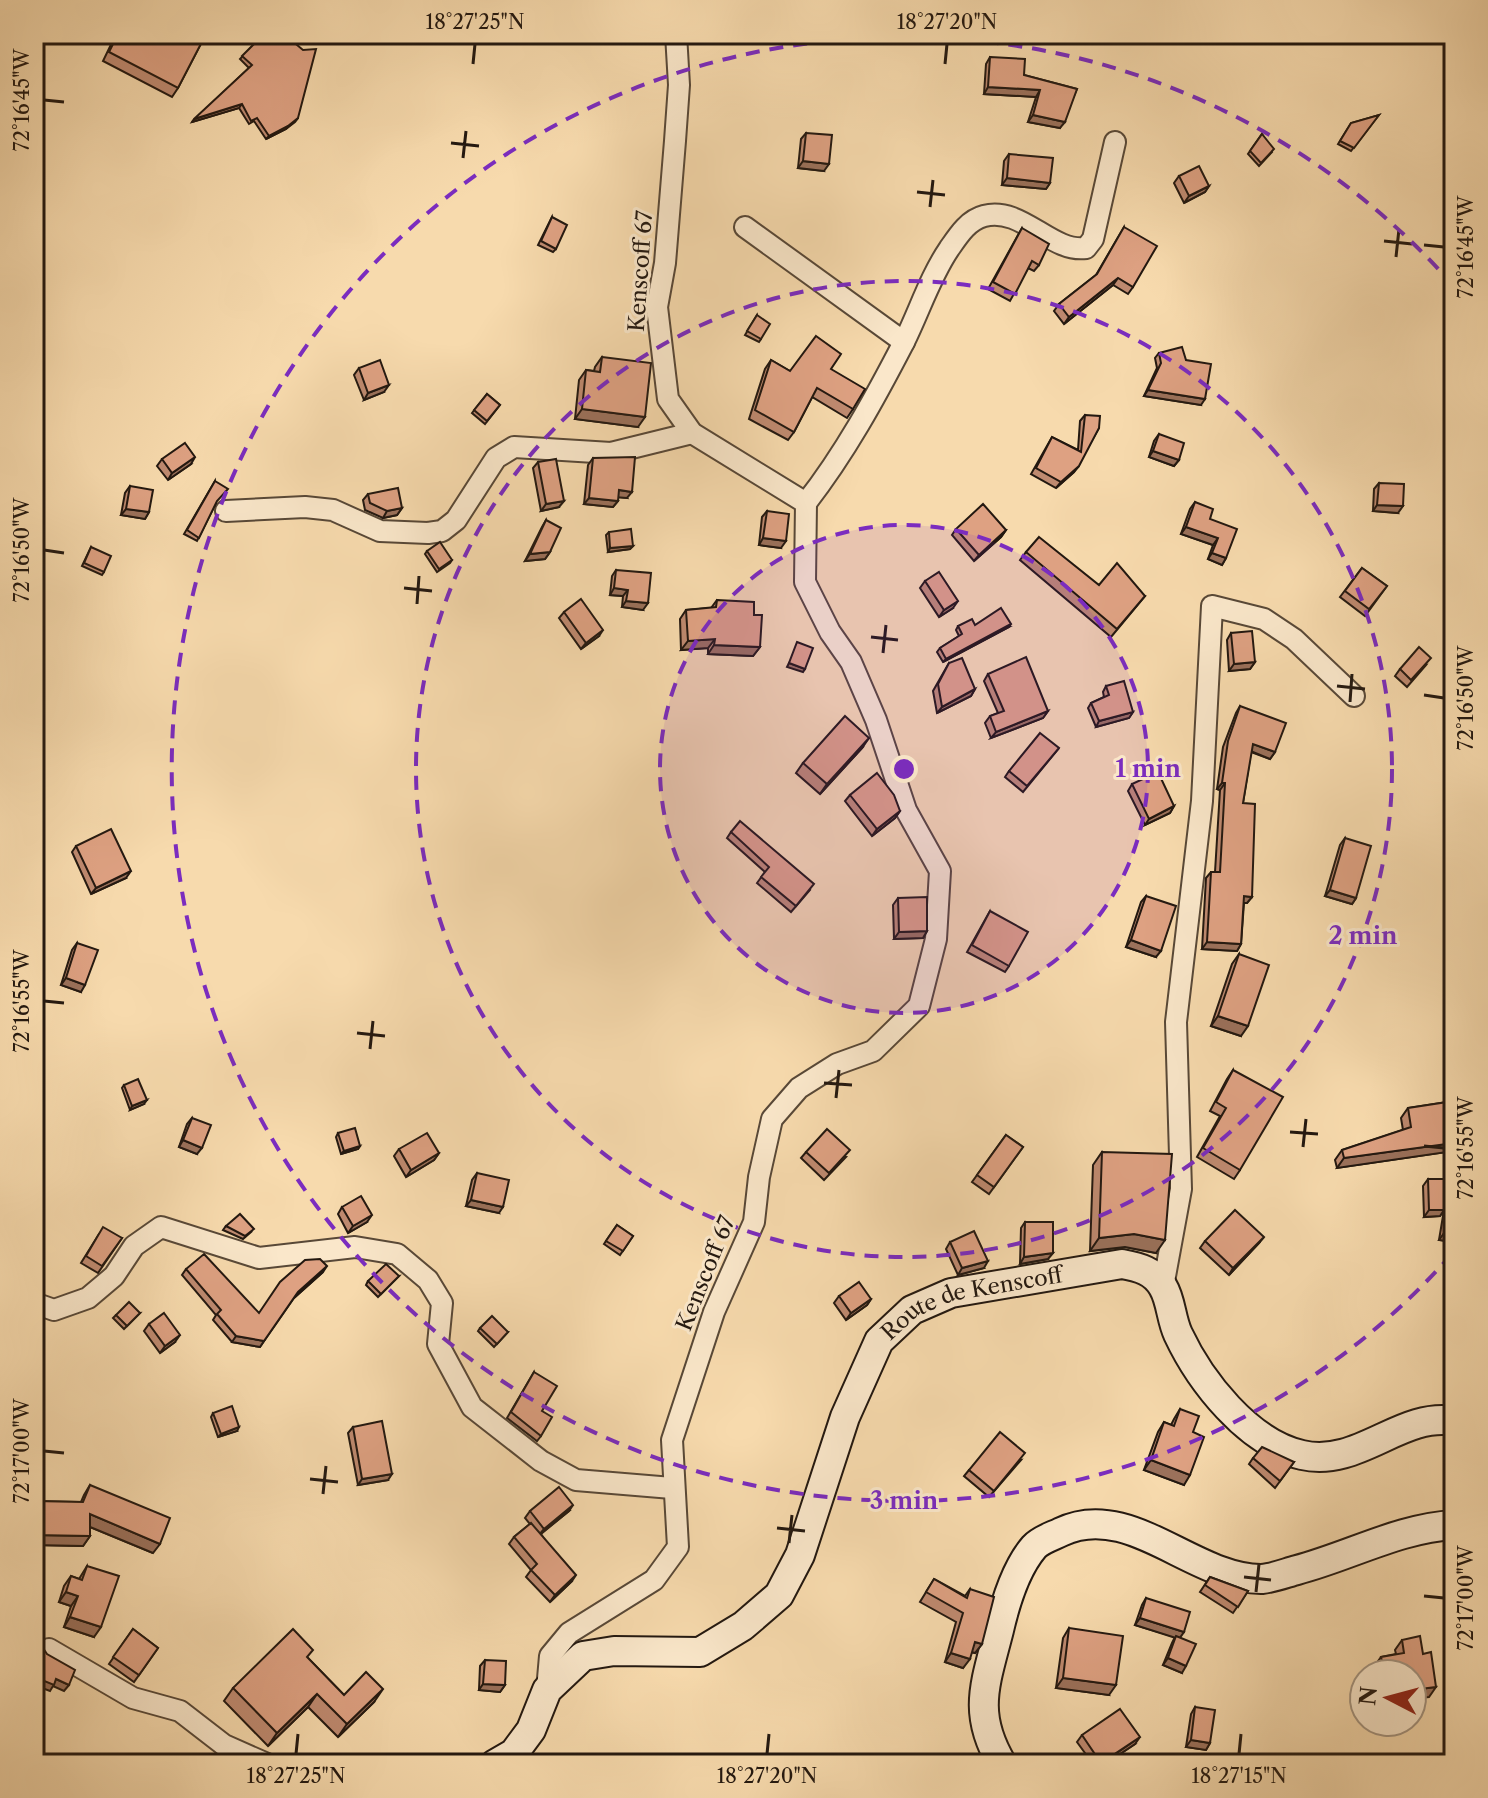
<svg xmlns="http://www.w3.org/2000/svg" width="1488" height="1798" font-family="'Libre Caslon Text',serif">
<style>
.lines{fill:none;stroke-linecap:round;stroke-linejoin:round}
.street-casing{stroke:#584837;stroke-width:24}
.secondary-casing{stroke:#231810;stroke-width:32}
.street{stroke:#fae7ca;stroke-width:20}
.secondary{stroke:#fae7ca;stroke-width:28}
.wall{fill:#bf8a70;stroke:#231810;stroke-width:2}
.shaded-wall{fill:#9b715b;stroke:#231810;stroke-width:2}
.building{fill:#dea182;stroke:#231810;stroke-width:2}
.ticks{fill:none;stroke:#231810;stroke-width:3}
.ring{fill:none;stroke:#7b2cbf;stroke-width:4;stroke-dasharray:14 10}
.labels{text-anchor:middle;stroke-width:6;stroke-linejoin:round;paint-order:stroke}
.street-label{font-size:22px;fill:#231810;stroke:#fae7ca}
.centre{fill:#7b2cbf;stroke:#fae7ca;stroke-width:4}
.ring-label{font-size:24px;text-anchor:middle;font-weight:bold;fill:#7b2cbf;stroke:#fae7ca;stroke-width:6;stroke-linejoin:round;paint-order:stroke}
.neatline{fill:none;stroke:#231810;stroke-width:3}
.ticks-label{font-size:20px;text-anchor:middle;fill:#231810}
</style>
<rect width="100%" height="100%" fill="#f7daad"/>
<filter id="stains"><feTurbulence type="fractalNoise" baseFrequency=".0025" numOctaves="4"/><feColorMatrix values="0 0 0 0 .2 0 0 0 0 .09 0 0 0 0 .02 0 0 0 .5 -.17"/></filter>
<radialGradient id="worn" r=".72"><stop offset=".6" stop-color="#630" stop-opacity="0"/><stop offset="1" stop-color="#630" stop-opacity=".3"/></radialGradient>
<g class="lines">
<defs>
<g id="street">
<path d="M745 227 904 342"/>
<path d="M806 503C845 453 875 398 904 342 919 312 930 277 949 249 958 236 968 220 984 216 1022 206 1051 253 1086 248L1093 239 1115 142"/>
<path d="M226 511 305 507 333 510 380 531 428 533 442 531 456 520 496 458 514 447 611 453 692 433"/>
<path d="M1163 1287 1181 1189 1176 1022 1202 801 1212 606 1264 619 1294 639 1354 696"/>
<path d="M34 1303 54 1310 88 1298 114 1276 134 1246 161 1227 259 1258 355 1247 397 1254 428 1280 442 1303 438 1344 472 1407 541 1461 576 1480 672 1488"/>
<path d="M49 1649 133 1698 180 1711 224 1745 267 1764"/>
<path d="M547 1690 550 1656 569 1633 654 1580 678 1547 672 1440 714 1312 754 1222 759 1177 772 1119 799 1088 837 1064 873 1051 919 1006 936 939 940 871 906 810 876 720 851 662 830 632 805 582 806 503 692 433 668 399 657 307 665 263 675 141 679 85 676 34"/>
</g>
<g id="secondary">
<path id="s1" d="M495 1764 514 1753 531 1730 547 1690 583 1656 614 1651 700 1652 743 1626 779 1595 800 1555 845 1417 879 1341 912 1310 951 1293 1122 1264C1139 1267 1154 1271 1163 1287 1171 1300 1171 1319 1178 1334 1200 1381 1248 1443 1302 1455 1359 1468 1400 1412 1454 1421"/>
<path d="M1002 1764C972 1713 985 1685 999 1630 1005 1604 1016 1568 1034 1547 1040 1540 1053 1536 1061 1532 1129 1499 1194 1580 1262 1579 1273 1578 1286 1573 1297 1570 1350 1556 1399 1528 1454 1525"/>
</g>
</defs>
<!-- street casing -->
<use href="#street" class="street-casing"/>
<!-- secondary casing -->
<use href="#secondary" class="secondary-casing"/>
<!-- street -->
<use href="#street" class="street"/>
<!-- secondary -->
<use href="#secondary" class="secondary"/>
</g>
<!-- wall -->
<g class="wall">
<path d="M116 34H206L178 88 172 97 103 61Z"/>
<path d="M264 34 298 118 295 122 286 129 266 139 254 121 249 124 239 108 192 122 249 68 240 59Z"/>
<path d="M990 57 1024 75 1077 89 1060 128 1028 122 1036 97 984 94 986 64Z"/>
<path d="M1379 115 1351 151 1338 144 1351 123Z"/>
<path d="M806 133 824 171 798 168 801 139Z"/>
<path d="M1262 134 1272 152 1259 166 1248 154Z"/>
<path d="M1009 154 1050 183 1046 189 1002 185 1004 161Z"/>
<path d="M1179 176 1209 186 1205 192 1184 203 1174 183Z"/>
<path d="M552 217 556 249 553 252 538 245Z"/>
<path d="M1124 227 1133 287 1128 294 1113 285 1064 324 1054 311 1059 304 1096 275Z"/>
<path d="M1022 228 1039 265 1034 271 1028 268 1010 301 988 289Z"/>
<path d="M757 315 761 339 759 342 745 335Z"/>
<path d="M1159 353 1186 360 1201 405 1144 396 1157 368 1155 358Z"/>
<path d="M602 357 638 427 575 419 579 380 586 370 594 371 595 367Z"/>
<path d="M771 360 790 371 831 369 853 409 847 418 812 397 794 432 788 440 749 419 765 369Z"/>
<path d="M359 368 384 392 364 400 354 375Z"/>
<path d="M487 394 500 405 485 424 472 413Z"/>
<path d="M1085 415 1099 428 1074 472 1056 488 1031 474 1052 437 1078 450 1080 421Z"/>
<path d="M1159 434 1179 460 1174 466 1149 457 1154 441Z"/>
<path d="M593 458 627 498 618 497V501L613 507 584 504 588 465Z"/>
<path d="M162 459 191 464 168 480 157 466Z"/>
<path d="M538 462 559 507 541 511 533 468Z"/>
<path d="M215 481 216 503 197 541 184 534Z"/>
<path d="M1379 483 1398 513 1373 511 1374 489Z"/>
<path d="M130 486 149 512 145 519 121 515 125 493Z"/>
<path d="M368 494 402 508 397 515 383 518 365 510 363 500Z"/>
<path d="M1195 502 1210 519 1226 558 1222 565 1208 559 1213 545 1181 534 1190 509Z"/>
<path d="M767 511 781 548 759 545 762 517Z"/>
<path d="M546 520 550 552 545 559 525 561 542 527Z"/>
<path d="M956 529 1006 530 1001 537 974 561 952 535Z"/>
<path d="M609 532 633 546 630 549 608 552 606 535Z"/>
<path d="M91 547 104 572 102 575 82 566Z"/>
<path d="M427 551 452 560 450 563 437 572 425 554Z"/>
<path d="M1026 552 1099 585 1145 596 1111 637 1020 560Z"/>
<path d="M1362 568 1387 586 1365 616 1340 597Z"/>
<path d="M616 570 643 610 622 607 623 596 610 595 612 576Z"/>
<path d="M925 581 953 608 939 617 920 588Z"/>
<path d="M717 600 754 615 760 647 753 656 708 654V648L681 650 680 619 686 610 711 608Z"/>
<path d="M564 612 599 636 581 649 559 618Z"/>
<path d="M958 626 1009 627 943 662 937 652 940 648 959 636 956 630Z"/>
<path d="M1231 633 1255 662 1250 669 1229 671 1227 640Z"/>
<path d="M949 663 975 689 971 696 937 713 933 691Z"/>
<path d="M1426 665 1407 687 1395 676 1400 669Z"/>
<path d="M988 674 1048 711 1043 718 991 738 985 723 990 716 998 713 984 681Z"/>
<path d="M1106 686 1133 712 1129 718 1096 727 1088 708 1091 703 1104 697 1103 692Z"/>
<path d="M1240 706 1275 752 1270 759 1251 752 1243 803 1252 897 1247 903H1244L1241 944 1237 951 1202 949 1206 878 1211 872H1215L1220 790 1217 789 1223 747 1236 713Z"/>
<path d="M862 748 820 794 796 773 803 763Z"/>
<path d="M1059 748 1023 792 1005 777 1009 771Z"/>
<path d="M1132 784 1174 806 1170 813 1145 825 1128 791Z"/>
<path d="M850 795 900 811 895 818 872 836 845 801Z"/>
<path d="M731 832 810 890 791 912 757 883 765 872 727 838Z"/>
<path d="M1345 838 1356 898 1352 904 1325 896 1340 845Z"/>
<path d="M76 846 126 878 91 894 72 852Z"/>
<path d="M1146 896 1156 957 1126 947 1141 902Z"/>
<path d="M898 898 927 931 923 938 894 939 893 905Z"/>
<path d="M990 911 1009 966 1005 972 967 952Z"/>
<path d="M77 943 81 992 61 985 72 950Z"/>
<path d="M1239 954 1241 1036 1211 1026 1232 964Z"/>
<path d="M1233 1070 1240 1170 1234 1179 1197 1157 1220 1116 1210 1111 1227 1079Z"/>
<path d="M124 1085 144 1104 130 1110 122 1088Z"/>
<path d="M1454 1101V1151L1337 1168 1335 1160 1342 1150 1403 1130 1401 1118 1408 1108Z"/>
<path d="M192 1118 197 1154 179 1147 187 1124Z"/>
<path d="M338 1133 360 1146 358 1149 341 1154 336 1137Z"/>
<path d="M1006 1135 1023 1147 989 1194 972 1182Z"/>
<path d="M399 1149 439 1153 434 1160 406 1177 394 1156Z"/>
<path d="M806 1152 846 1157 824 1180 801 1158Z"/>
<path d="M1102 1152 1156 1253 1125 1247 1090 1251 1093 1165Z"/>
<path d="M477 1173 499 1213 466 1206 472 1180Z"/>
<path d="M1428 1179 1444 1208 1449 1201 1454 1242 1439 1240 1444 1210 1440 1216 1424 1217 1423 1186Z"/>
<path d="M342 1207 367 1222 348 1233 338 1214Z"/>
<path d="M1025 1222 1048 1259 1020 1264 1021 1228Z"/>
<path d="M617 1225 633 1236 620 1255 604 1244Z"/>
<path d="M226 1226 251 1232 243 1239 223 1230Z"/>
<path d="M99 1234 122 1238 98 1273 81 1263Z"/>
<path d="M1205 1241 1259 1243 1229 1275 1200 1248Z"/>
<path d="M950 1242 984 1268 958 1275 946 1249Z"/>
<path d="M186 1269 259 1313 323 1272 294 1298 260 1347 232 1342 213 1320 216 1315 182 1275Z"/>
<path d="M399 1276 378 1297 366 1285 368 1281Z"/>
<path d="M839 1296 871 1299 867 1305 846 1320 834 1303Z"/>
<path d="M140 1313 124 1329 113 1318 116 1315Z"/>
<path d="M149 1324 175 1342 160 1353 144 1331Z"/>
<path d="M480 1328 508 1332 494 1347 478 1331Z"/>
<path d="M534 1372 542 1411 541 1436 537 1441 507 1418Z"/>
<path d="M1180 1409 1193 1432 1184 1485 1144 1470 1158 1432 1164 1422 1171 1425 1174 1419Z"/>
<path d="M213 1413 237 1431 218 1437 211 1417Z"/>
<path d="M353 1427 388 1480 358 1485 348 1433Z"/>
<path d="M1253 1458 1294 1462 1275 1488 1249 1464Z"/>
<path d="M1021 1460 989 1497 964 1476 969 1470Z"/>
<path d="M90 1485 153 1553 90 1527V1536L83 1546 34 1545V1501L81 1502 84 1495Z"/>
<path d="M530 1511H569L541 1534 572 1581 550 1602 526 1577 531 1570 509 1544 514 1537 530 1524 525 1518Z"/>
<path d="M87 1566 94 1637 64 1627 71 1606 59 1602 64 1586 71 1576 79 1579Z"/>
<path d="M1210 1577 1248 1591 1233 1613 1200 1592Z"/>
<path d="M934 1579 965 1596 970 1589 982 1644 975 1653 972 1652 963 1668 945 1662 956 1622 920 1602Z"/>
<path d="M1146 1598 1180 1637 1182 1673 1163 1665 1172 1643 1175 1637 1135 1625 1142 1605Z"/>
<path d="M1069 1628 1109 1695 1056 1688 1063 1638Z"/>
<path d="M133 1629 158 1648 134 1682 109 1664Z"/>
<path d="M1402 1640 1423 1654 1429 1697 1412 1674H1376L1374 1667 1381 1657 1396 1654 1395 1650Z"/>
<path d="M308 1658 344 1695 374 1702 338 1737 308 1707 268 1746 224 1701 233 1688Z"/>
<path d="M485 1660 505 1685 500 1692 479 1690 480 1666Z"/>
<path d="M1195 1707 1210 1743 1206 1750 1186 1747 1191 1714Z"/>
<path d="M1082 1735 1135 1744 1105 1764H1093L1077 1742Z"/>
</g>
<!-- shaded-wall -->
<g class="shaded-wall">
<path d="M636 34H667L663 41Z"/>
<path d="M988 87 1040 90 1036 97 984 94Z"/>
<path d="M242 104 239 108 192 122 194 119Z"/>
<path d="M1033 115 1065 122 1060 128 1028 122Z"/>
<path d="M298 118 286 129 266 139 269 136Z"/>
<path d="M803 161 829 164 824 171 798 168Z"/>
<path d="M1007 178 1050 183 1046 189 1002 185Z"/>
<path d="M1209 186 1205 192 1184 203 1189 196Z"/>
<path d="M1118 278 1113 285 1064 324 1069 317Z"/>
<path d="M389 385 384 392 364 400 368 393Z"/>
<path d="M1148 390 1205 399 1201 405 1144 396Z"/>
<path d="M582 409 645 417 638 427 575 419Z"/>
<path d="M1153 451 1179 460 1174 466 1149 457Z"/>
<path d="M195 457 191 464 168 480 172 473Z"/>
<path d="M1079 466 1074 472 1056 488 1061 482Z"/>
<path d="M619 490 632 492 627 498 614 497Z"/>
<path d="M589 498 618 501 613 507 584 504Z"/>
<path d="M564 501 559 507 541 511 546 504Z"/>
<path d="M1377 505 1403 506 1398 513 1373 511Z"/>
<path d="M402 508 397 515 383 518 387 511Z"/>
<path d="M126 509 149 512 145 519 121 515Z"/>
<path d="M1186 527 1218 538 1213 545 1181 534Z"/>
<path d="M1006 530 1001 537 974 561 979 555Z"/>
<path d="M763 538 786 541 781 548 759 545Z"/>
<path d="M633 546 630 549 608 552 610 548Z"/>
<path d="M550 552 545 559 525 561 530 554Z"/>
<path d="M1212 553 1226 558 1222 565 1208 559Z"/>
<path d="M614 588 628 590 623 596 610 595Z"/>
<path d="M626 601 648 603 643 610 622 607Z"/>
<path d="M958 601 953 608 939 617 944 610Z"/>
<path d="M1011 624 1009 627 943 662 946 659Z"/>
<path d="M603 630 599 636 581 649 586 643Z"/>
<path d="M715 639 708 648 681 650 688 641Z"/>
<path d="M714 645 760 647 753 656 708 654Z"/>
<path d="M1255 662 1250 669 1229 671 1234 664Z"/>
<path d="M789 663 805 669 803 672 787 667Z"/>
<path d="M975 689 971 696 937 713 942 707Z"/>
<path d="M1048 711 1043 718 991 738 996 732Z"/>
<path d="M1133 712 1129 718 1096 727 1099 721Z"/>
<path d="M869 738 862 748 820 794 827 784Z"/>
<path d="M1253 744 1275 752 1270 759 1248 750Z"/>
<path d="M1222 783H1225L1220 790 1217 789Z"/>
<path d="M1174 806 1170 813 1145 825 1149 819Z"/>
<path d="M900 811 895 818 872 836 877 829Z"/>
<path d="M131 871 126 878 91 894 96 888Z"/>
<path d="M1330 890 1356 898 1352 904 1325 896Z"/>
<path d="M1244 896 1252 897 1247 903H1240Z"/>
<path d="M927 931 923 938 894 939 899 932Z"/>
<path d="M1131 940 1161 951 1156 957 1126 947Z"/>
<path d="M1207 942 1241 944 1237 951 1202 949Z"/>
<path d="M66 978 85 985 81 992 61 985Z"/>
<path d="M1218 1016 1248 1026 1241 1036 1211 1026Z"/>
<path d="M147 1100 144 1104 130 1110 132 1106Z"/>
<path d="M183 1140 202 1148 197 1154 179 1147Z"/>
<path d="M1454 1143V1151L1337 1168 1344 1158Z"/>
<path d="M360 1146 358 1149 341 1154 344 1151Z"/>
<path d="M439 1153 434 1160 406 1177 411 1170Z"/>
<path d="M471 1200 503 1207 499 1213 466 1206Z"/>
<path d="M1429 1210H1444L1440 1216 1424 1217Z"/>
<path d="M372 1215 367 1222 348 1233 353 1226Z"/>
<path d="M1444 1233 1454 1235V1242L1439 1240Z"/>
<path d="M1134 1234 1165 1240 1156 1253 1125 1247 1090 1251 1099 1238Z"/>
<path d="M1264 1237 1259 1243 1229 1275 1233 1268Z"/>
<path d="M1053 1253 1048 1259 1020 1264 1024 1257Z"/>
<path d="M988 1261 984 1268 958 1275 962 1268Z"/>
<path d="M327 1266 323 1272 294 1298 298 1292Z"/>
<path d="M871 1299 867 1305 846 1320 851 1313Z"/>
<path d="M180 1335 175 1342 160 1353 165 1346Z"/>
<path d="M236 1336 264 1341 260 1347 232 1342Z"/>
<path d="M239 1427 237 1431 218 1437 221 1434Z"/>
<path d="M1151 1460 1190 1475 1184 1485 1144 1470Z"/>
<path d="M392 1474 388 1480 358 1485 362 1479Z"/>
<path d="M573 1505 569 1511 539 1535 544 1529Z"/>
<path d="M90 1514 160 1544 153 1553 83 1524Z"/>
<path d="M34 1535 90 1536 83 1546 34 1545Z"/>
<path d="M576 1575 572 1581 550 1602 555 1595Z"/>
<path d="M66 1592 78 1596 71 1606 59 1602Z"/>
<path d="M70 1617 101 1627 94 1637 64 1627Z"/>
<path d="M1140 1618 1184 1632 1179 1639 1135 1625Z"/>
<path d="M975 1642 982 1644 975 1653 968 1651Z"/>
<path d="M951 1653 970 1659 963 1668 945 1662Z"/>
<path d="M1168 1658 1186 1666 1182 1673 1163 1665Z"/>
<path d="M37 1678 56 1679 69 1685 64 1691 53 1686 50 1691 34 1685Z"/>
<path d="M1063 1678 1116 1685 1109 1695 1056 1688Z"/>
<path d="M483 1684 505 1685 500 1692 479 1690Z"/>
<path d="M1436 1687 1429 1697 1412 1699V1690Z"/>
<path d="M383 1689 374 1702 338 1737 347 1724Z"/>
<path d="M317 1694 308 1707 268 1746 277 1733Z"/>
<path d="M1140 1737 1135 1744 1105 1764H1101Z"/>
<path d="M1191 1740 1210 1743 1206 1750 1186 1747Z"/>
</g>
<!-- building -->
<g class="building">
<path d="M118 34H206L178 88 109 52Z"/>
<path d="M264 34H284L303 50 316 49 298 118 288 126 269 136 257 118 251 121 242 104 194 119 252 65 242 56Z"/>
<path d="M990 57 1025 59 1024 75 1077 89 1065 122 1033 115 1040 90 988 87Z"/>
<path d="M1379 115 1354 148 1340 141 1351 123Z"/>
<path d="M806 133 832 135 829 164 803 161Z"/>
<path d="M1262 134 1274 149 1261 163 1250 151Z"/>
<path d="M1009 154 1053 158 1050 183 1007 178Z"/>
<path d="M1199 166 1209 186 1189 196 1179 176Z"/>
<path d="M552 217 567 225 556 249 541 241Z"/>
<path d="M1124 227 1157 246 1133 287 1118 278 1069 317 1059 304 1097 274Z"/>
<path d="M1022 228 1049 244 1039 265 1032 261 1015 294 993 282Z"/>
<path d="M757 315 770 324 761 339 747 331Z"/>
<path d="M816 336 841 354 831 369 865 389 853 409 817 388 794 432 755 410 771 360 790 371Z"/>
<path d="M1182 347 1186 360 1211 364 1205 399 1148 390 1161 363 1159 353Z"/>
<path d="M602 357 651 363 645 417 582 409 586 370 600 372Z"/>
<path d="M380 360 389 385 368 393 359 368Z"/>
<path d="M487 394 500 405 487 421 474 410Z"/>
<path d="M1085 415 1100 416 1099 428 1079 466 1061 482 1036 468 1052 437 1081 452Z"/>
<path d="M1159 434 1184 443 1179 460 1153 451Z"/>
<path d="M185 443 195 457 172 473 162 459Z"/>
<path d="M635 457 632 492 619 490 618 501 589 498 593 458Z"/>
<path d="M556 459 564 501 546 504 538 462Z"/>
<path d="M215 481 228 489 217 501 199 538 187 530Z"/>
<path d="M1379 483 1404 484 1403 506 1377 505Z"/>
<path d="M130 486 153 490 149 512 126 509Z"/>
<path d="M398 488 402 508 387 511 370 503 368 494Z"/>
<path d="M1195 502 1213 509 1210 519 1237 529 1226 558 1212 553 1218 538 1186 527Z"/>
<path d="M983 504 1006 530 979 555 956 529Z"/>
<path d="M767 511 789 514 786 541 763 538Z"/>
<path d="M546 520 561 528 550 552 530 554Z"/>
<path d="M631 529 633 546 610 548 609 532Z"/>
<path d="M1039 537 1099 585 1117 563 1145 596 1117 629 1026 552Z"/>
<path d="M440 542 452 560 439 569 427 551Z"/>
<path d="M91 547 111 556 104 572 84 563Z"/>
<path d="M1362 568 1387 586 1369 609 1345 591Z"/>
<path d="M616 570 651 573 648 603 626 601 628 590 614 588Z"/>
<path d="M939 572 958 601 944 610 925 581Z"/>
<path d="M581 599 603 630 586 643 564 612Z"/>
<path d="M717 600 754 602V615H762L760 647 714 645 715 639 688 641 686 610 716 607Z"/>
<path d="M1001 608 1011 624 946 659 940 648 962 634 958 626 972 619 975 625Z"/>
<path d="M1252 631 1255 662 1234 664 1231 633Z"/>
<path d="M797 642 813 648 805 669 789 663Z"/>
<path d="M1419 647 1431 658 1411 680 1400 669Z"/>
<path d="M1026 657 1048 711 996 732 990 716 1004 711 988 674Z"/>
<path d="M962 658 975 689 942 707 938 684 949 663Z"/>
<path d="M1124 681 1133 712 1099 721 1091 703 1109 695 1106 686Z"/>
<path d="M1240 706 1286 723 1275 752 1253 744 1243 803 1255 804 1252 897 1244 896 1241 944 1207 942 1211 872H1220L1225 783H1222L1228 741Z"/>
<path d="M845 716 869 738 827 784 803 763Z"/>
<path d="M1040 733 1059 748 1027 786 1009 771Z"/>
<path d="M1158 772 1174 806 1149 819 1132 784Z"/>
<path d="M877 773 894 795 900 811 877 829 850 795Z"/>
<path d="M740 821 814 884 796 906 761 877 769 867 731 832Z"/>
<path d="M111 829 131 871 96 888 76 846Z"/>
<path d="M1345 838 1371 846 1356 898 1330 890Z"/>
<path d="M1146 896 1176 906 1161 951 1131 940Z"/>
<path d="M927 897V931L899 932 898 898Z"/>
<path d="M990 911 1028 932 1009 966 972 945Z"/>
<path d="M77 943 98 950 85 985 66 978Z"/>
<path d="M1239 954 1269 965 1248 1026 1218 1016Z"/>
<path d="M1233 1070 1283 1097 1240 1170 1203 1148 1226 1108 1216 1102Z"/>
<path d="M138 1079 147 1100 132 1106 124 1085Z"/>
<path d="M1454 1101V1143L1344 1158 1342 1150 1411 1127 1408 1108Z"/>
<path d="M192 1118 211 1125 202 1148 183 1140Z"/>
<path d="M355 1128 360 1146 344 1151 338 1133Z"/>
<path d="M827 1129 850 1150 829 1173 806 1152Z"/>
<path d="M427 1133 439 1153 411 1170 399 1149Z"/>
<path d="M1006 1135 1023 1147 994 1187 977 1175Z"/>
<path d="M1102 1152 1172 1154 1165 1240 1134 1234 1099 1238Z"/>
<path d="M477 1173 509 1180 503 1207 471 1200Z"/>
<path d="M1428 1179H1444V1210H1429Z"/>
<path d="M361 1196 372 1215 353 1226 342 1207Z"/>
<path d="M1449 1201 1454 1202V1235L1444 1233Z"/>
<path d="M1235 1210 1264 1237 1233 1268 1205 1241Z"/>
<path d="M240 1214 254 1229 245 1236 226 1226Z"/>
<path d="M1025 1222H1053V1253L1024 1257Z"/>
<path d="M617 1225 633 1236 623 1251 606 1241Z"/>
<path d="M103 1227 122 1238 102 1266 86 1256Z"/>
<path d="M974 1231 988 1261 962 1268 950 1242Z"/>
<path d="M204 1254 259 1313 280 1282 305 1260 320 1259 327 1266 298 1292 264 1341 236 1336 217 1314 221 1310 186 1269Z"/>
<path d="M386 1264 399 1276 381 1294 368 1281Z"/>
<path d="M859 1282 871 1299 851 1313 839 1296Z"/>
<path d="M129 1302 140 1313 127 1326 116 1315Z"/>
<path d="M164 1313 180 1335 165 1346 149 1324Z"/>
<path d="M492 1316 508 1332 497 1344 480 1328Z"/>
<path d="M534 1372 557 1386 542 1411 552 1417 541 1436 511 1412Z"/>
<path d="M232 1406 239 1427 221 1434 213 1413Z"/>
<path d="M1180 1409 1199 1416 1193 1432 1204 1437 1190 1475 1151 1460 1164 1422 1174 1426Z"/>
<path d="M382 1421 392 1474 362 1479 353 1427Z"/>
<path d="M1000 1432 1025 1453 994 1491 969 1470Z"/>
<path d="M1262 1447 1294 1462 1280 1481 1253 1458Z"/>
<path d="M90 1485 170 1518 160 1544 90 1514V1536L34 1535V1501L83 1502Z"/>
<path d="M559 1487 573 1505 544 1529 530 1511Z"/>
<path d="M531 1523 576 1575 555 1595 531 1570 537 1564 514 1537Z"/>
<path d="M87 1566 119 1576 101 1627 70 1617 78 1596 66 1592 71 1576 82 1580Z"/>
<path d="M1210 1577 1248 1591 1238 1607 1205 1585Z"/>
<path d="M934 1579 967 1598 970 1589 994 1597 982 1644 975 1642 970 1659 951 1653 963 1613 926 1592Z"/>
<path d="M1146 1598 1190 1612 1184 1632 1140 1618Z"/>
<path d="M1069 1628 1123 1636 1116 1685 1063 1678Z"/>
<path d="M133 1629 158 1648 139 1675 113 1657Z"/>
<path d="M293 1629 313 1650 307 1657 344 1695 366 1672 383 1689 347 1724 317 1694 277 1733 233 1688Z"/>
<path d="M1176 1636 1196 1644 1186 1666 1168 1658Z"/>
<path d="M1420 1636 1423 1654 1431 1652 1436 1687 1412 1690V1674H1385L1381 1657 1404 1653 1402 1640Z"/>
<path d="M34 1642 41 1645 47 1654 75 1670 69 1685 56 1679 54 1685 37 1678 39 1713H34Z"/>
<path d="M485 1660 506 1661 505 1685 483 1684Z"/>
<path d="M1195 1707 1215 1710 1210 1743 1191 1740Z"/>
<path d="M1120 1709 1140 1737 1101 1763 1082 1735Z"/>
</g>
<!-- ticks -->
<path class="ticks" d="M473 64 475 44M945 64 947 44M44 100 64 102M451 143 479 146M463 158 466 131M917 192 945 195M930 207 933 180M1384 241 1412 244M1424 245 1444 247M1396 257 1399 229M44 550 64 553M404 588 432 591M417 604 419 576M871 637 898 640M883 653 886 625M1337 686 1365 689M1424 695 1444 698M1350 702 1352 674M44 1001 64 1003M357 1033 385 1036M370 1049 373 1021M824 1083 852 1085M836 1098 839 1070M1290 1132 1318 1134M1424 1146 1444 1148M1303 1147 1306 1119M44 1451 64 1453M310 1479 338 1482M323 1494 326 1466M777 1528 805 1531M789 1543 792 1515M1244 1577 1271 1580M1256 1592 1259 1564M1424 1596 1444 1598M296 1754 298 1734M767 1754 769 1734M1239 1754 1241 1734"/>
<!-- distance rings -->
<circle cx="904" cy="769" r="244" fill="#7b2cbf" fill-opacity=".12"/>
<g class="ring">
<circle cx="904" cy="769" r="244"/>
<circle cx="904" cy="769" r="488"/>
<path d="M1452 1254A732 732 0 1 1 1452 284"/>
</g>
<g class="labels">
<!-- street labels -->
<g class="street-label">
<text transform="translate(640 271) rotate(-86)" y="8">Kenscoff 67</text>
<text transform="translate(705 1273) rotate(-68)" y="8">Kenscoff 67</text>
<text dy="8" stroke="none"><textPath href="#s1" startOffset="736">Route de Kenscoff</textPath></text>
</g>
</g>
<circle cx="904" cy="769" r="12" class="centre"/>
<g class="ring-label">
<text x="1148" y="777">1 min</text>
<text x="1363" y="944">2 min</text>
<text x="904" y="1509">3 min</text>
</g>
<!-- margin -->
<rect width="1488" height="1798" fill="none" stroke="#f7daad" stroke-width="88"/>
<!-- north arrow -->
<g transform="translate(1388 1698) rotate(276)"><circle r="38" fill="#fae7ca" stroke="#a49480" stroke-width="2"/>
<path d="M0-6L14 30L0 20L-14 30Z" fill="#8f2418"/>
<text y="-12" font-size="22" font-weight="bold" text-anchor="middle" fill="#231810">N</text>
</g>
<rect x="44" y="44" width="1400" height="1710" class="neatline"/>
<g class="ticks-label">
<text x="475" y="29">18°27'25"N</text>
<text x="947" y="29">18°27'20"N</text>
<text transform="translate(22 100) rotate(-90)" y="7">72°16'45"W</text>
<text transform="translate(1466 247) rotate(-90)" y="7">72°16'45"W</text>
<text transform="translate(22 550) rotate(-90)" y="7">72°16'50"W</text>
<text transform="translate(1466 698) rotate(-90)" y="7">72°16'50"W</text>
<text transform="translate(22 1001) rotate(-90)" y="7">72°16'55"W</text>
<text transform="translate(1466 1148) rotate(-90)" y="7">72°16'55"W</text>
<text transform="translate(22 1451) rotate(-90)" y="7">72°17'00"W</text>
<text transform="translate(1466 1598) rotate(-90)" y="7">72°17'00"W</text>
<text x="296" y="1783">18°27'25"N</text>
<text x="767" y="1783">18°27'20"N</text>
<text x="1239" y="1783">18°27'15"N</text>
</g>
<rect width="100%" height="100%" filter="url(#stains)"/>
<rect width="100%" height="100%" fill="url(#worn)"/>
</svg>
